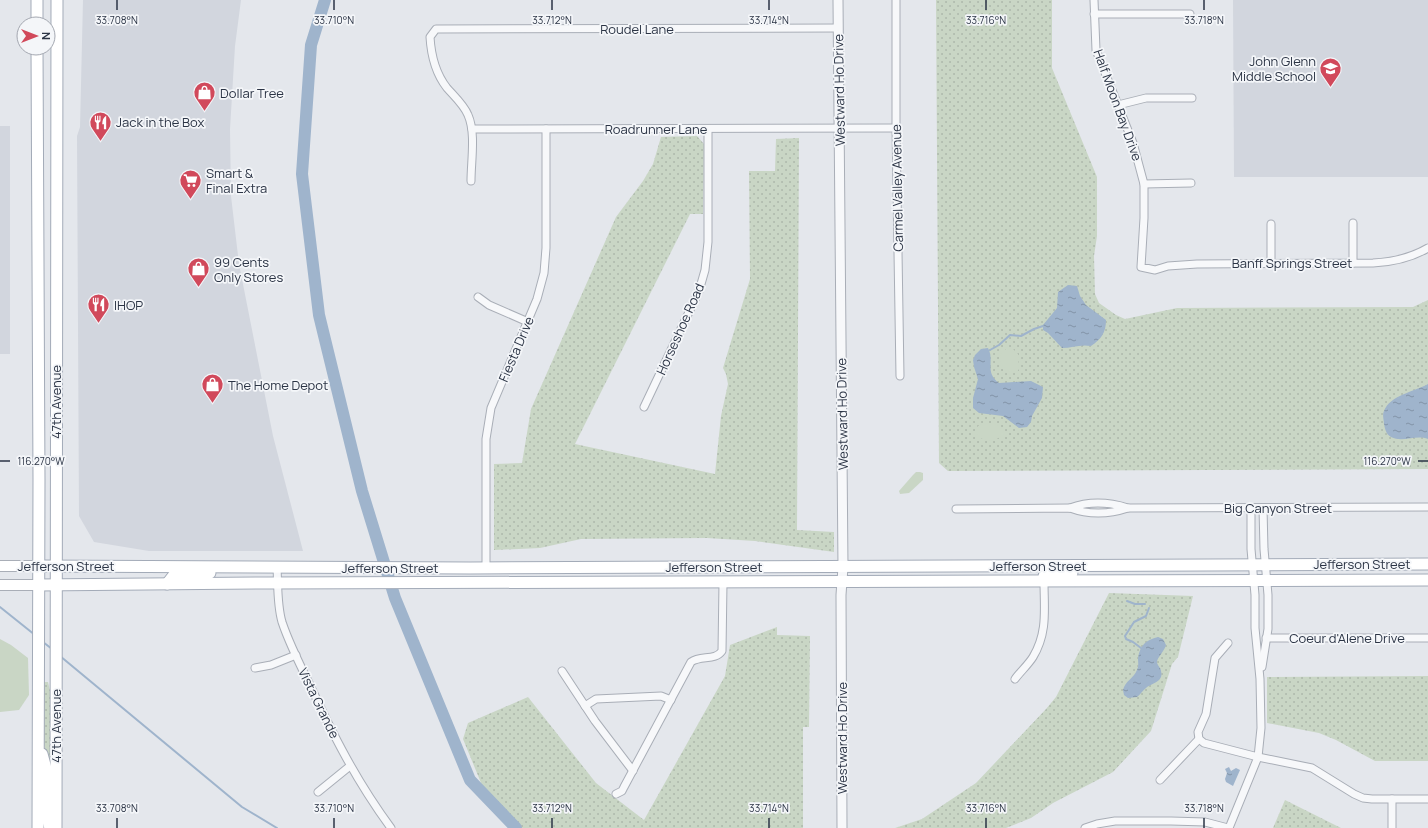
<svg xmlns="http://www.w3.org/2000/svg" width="1428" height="828" font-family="Manrope,sans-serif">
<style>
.built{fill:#d2d6de}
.grass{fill:url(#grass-dots)}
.garden{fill:#c9d6c5}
.water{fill:url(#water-ripples)}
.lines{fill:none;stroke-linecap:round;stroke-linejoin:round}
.stream{stroke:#9fb4cc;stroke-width:2}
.river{stroke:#9fb4cc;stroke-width:12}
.minor-casing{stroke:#a9aeb7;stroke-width:9}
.tertiary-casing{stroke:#a9aeb7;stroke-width:11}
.secondary-casing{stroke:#a9aeb7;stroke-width:12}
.primary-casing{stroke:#a3abb8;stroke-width:13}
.minor{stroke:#f7f8fa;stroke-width:7}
.tertiary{stroke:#f7f8fa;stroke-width:9}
.secondary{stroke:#fff;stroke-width:10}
.primary{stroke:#fff;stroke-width:11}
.ticks{fill:none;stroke:#2b3445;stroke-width:1.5}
.labels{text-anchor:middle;stroke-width:3.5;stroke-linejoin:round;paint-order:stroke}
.street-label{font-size:13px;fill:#2b3445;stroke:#f4f6f9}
.poi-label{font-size:13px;fill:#2b3445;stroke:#f4f6f9;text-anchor:start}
.ticks-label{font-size:10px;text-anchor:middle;fill:#2b3445;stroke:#f4f6f9;stroke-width:3.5;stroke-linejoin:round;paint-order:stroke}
</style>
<defs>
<pattern id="grass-dots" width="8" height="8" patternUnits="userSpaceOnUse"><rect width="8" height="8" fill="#c9d6c5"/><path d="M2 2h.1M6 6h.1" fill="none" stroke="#adb8ab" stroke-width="1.8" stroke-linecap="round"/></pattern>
<pattern id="water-ripples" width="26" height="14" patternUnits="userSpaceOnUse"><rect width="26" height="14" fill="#9fb4cc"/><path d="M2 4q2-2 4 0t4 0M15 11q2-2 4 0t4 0" fill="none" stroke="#8293a7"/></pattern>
</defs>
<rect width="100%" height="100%" fill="#e4e7ec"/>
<!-- built -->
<g class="built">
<path d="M83 0H241L235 46 230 129 231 196 239 264 273 436 303 551H149L94 542 79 516 77 136 80 127Z"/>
<path d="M1233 0H1428V177H1234Z"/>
<rect x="0" y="126" width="10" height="228"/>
</g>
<!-- grass -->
<g class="grass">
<path d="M936 0H1052V68L1097 177V236L1094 256 1095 294 1099 303 1116 315 1125 319 1177 308 1413 307 1428 300V469L948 471 939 463Z"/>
<path d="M697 136 704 144 703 214H690L575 444 715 474 721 416 728 384 726 374 723 368 750 279 749 171H775L776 139 799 138 797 530 834 532V552L755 541 707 538 581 539 540 548 494 550V464L522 463 531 409 616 217 643 181 653 164 661 137Z"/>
<path d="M1109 593 1193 596 1178 657 1172 664 1151 731 1113 772 1053 803 1031 818 1006 828H895L922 819 976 783 1046 709 1056 697Z"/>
<path d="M777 627V635L810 636 809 727H803V828H512L486 795 463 739 468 723 528 697 596 783 644 820 725 676 730 645Z"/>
<path d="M1428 676V761H1375L1336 740 1319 733 1267 723V677Z"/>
<path d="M44 682H48L51 695V766H48L44 745Z"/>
<path d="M1285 800 1341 828H1273Z"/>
</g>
<!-- garden -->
<g class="garden">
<path d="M1006 349H1013L1018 354 1019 369 1017 372H1009L1001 363 1000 354Z"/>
<path d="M983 423C992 423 998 424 1004 431L1003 435C987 449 964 432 983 423Z"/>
<path d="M916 472H920L923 473V480L909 493 900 494 899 491 913 475Z"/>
<path d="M0 639 11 645 28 658 29 695 19 710 0 712Z"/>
</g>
<!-- water -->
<g class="water">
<path d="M1068 285 1077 286 1080 296 1086 305 1106 320C1106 333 1101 339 1091 346 1080 344 1072 348 1062 348L1048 333 1043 330V325L1057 308 1058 292Z"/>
<path d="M988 348C995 361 984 372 999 383L1031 381 1043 387 1042 398 1032 416 1031 422 1027 427 1019 428 1003 416 979 413 973 408V398L978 379 974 367 973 360 975 355 981 349Z"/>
<path d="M1428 384V439C1416 434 1403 443 1391 437 1386 434 1385 429 1384 424 1384 420 1382 415 1384 411 1390 395 1414 392 1428 384Z"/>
<path d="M1158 637 1163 639 1166 645C1165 650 1157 658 1157 662 1157 665 1161 668 1161 671 1164 682 1152 683 1146 688 1143 690 1140 695 1137 697L1128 698 1124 695 1123 690C1125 681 1134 678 1137 670 1139 666 1138 662 1138 658 1140 645 1146 640 1158 637Z"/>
<path d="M1229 767 1231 771 1236 768 1240 770 1233 786 1226 782 1225 779 1227 773 1225 769Z"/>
</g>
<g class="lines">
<!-- stream -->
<g class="stream">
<path d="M990 350 999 345 1010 335 1021 336 1034 329 1043 326"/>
<path d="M1127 601 1135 604H1145"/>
<path d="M0 607 35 635"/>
<path d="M43 642 52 649"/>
<path d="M1141 648 1133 642 1126 639 1125 636 1134 622 1146 616 1149 608"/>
<path d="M60 656 242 807 277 828"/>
</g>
<!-- river -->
<path class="river" d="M325 0 311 45 302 174 319 315 362 491 395 598 470 780 516 828"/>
<defs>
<g id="minor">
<path d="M896 0V128L900 376"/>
<path d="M1094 0 1096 50 1133 143 1144 184V218L1141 267 1155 270 1168 266 1197 264 1373 263C1393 262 1411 258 1428 248"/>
<path d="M1094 14H1190"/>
<path d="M1118 105 1146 98H1192"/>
<path d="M472 129 896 128"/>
<path d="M471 181C471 161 476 133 468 115 464 105 454 96 447 88 436 74 431 54 430 37L436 29 838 28"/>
<path d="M1144 184 1191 183"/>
<path d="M1353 223V263"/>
<path d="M1271 264V224"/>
<path d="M478 297 489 305 528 322"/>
<path d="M644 407 699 291 705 270 708 242V129"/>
<path d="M1070 508C1089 501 1109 502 1128 508L1428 507"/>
<path d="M956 509 1070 508C1089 515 1110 514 1128 508"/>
<path d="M277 568C278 585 277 605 282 622 289 643 299 663 309 683 333 735 357 782 391 828"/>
<path d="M486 568V439L491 408 537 299 544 273 546 248V129"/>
<path d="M1266 638H1428"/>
<path d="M1228 643 1215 658 1206 714 1198 732 1199 739 1204 743 1258 757 1312 768 1354 794 1363 798 1372 799H1428"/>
<path d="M1262 667 1268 629V595L1264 549 1263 508"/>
<path d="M255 668 271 665 296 655"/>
<path d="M562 671 595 721 633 771"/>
<path d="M1015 679C1020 672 1028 665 1033 657 1048 632 1044 609 1044 581"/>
<path d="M585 706 596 699 661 696 671 700"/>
<path d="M1160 780 1199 739"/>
<path d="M318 792 350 766"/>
<path d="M616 794 622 791 624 787 691 662C701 655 715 661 722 651L723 583"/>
<path d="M1085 828 1097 824 1115 821H1171L1205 822 1228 828"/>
<path d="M1229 828 1258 757 1261 728 1260 679 1255 628V595L1251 549V508"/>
<path d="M1392 828V799"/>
</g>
<path id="tertiary" d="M838 0 843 567 841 595 842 828"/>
<g id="secondary">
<path d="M0 566H39"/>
<path d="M0 585H38"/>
</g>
<g id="primary">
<path d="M37 24V0"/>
<path d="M37 48 39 479 38 828"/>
<path d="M39 566 470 568 1428 564"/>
<path d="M1044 581V576L1047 574 1072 573"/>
<path d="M167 584 174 575 205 574 210 573"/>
<path d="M38 585 267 583 1428 580"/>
<path d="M42 754 48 776V821L50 828"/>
<path d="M56 828 57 0"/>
</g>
</defs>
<!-- minor casing -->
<use href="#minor" class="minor-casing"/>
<!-- tertiary casing -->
<use href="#tertiary" class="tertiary-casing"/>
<!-- secondary casing -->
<use href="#secondary" class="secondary-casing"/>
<!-- primary casing -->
<use href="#primary" class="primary-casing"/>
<!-- minor -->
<use href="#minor" class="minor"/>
<!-- tertiary -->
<use href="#tertiary" class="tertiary"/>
<!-- secondary -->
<use href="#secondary" class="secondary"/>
<!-- primary -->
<use href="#primary" class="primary"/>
</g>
<!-- ticks -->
<path class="ticks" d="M117 0V10M334 0V10M552 0V10M769 0V10M986 0V10M1204 0V10M0 461H10M1418 461H1428M117 818V828M334 818V828M552 818V828M769 818V828M986 818V828M1204 818V828"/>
<!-- icons -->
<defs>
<symbol id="school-pin" viewBox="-11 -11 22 30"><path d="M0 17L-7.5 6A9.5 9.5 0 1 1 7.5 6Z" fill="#d1495b" stroke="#f4f6f9"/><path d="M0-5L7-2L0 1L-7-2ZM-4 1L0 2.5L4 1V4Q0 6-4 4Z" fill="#fff"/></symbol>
<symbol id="shop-pin" viewBox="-11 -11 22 30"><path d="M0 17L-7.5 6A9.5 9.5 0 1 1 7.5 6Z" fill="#d1495b" stroke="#f4f6f9"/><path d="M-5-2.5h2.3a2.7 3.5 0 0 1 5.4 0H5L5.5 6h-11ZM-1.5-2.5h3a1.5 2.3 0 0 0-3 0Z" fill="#fff"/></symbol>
<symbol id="restaurant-pin" viewBox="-11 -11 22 30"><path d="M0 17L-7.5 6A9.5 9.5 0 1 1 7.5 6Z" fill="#d1495b" stroke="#f4f6f9"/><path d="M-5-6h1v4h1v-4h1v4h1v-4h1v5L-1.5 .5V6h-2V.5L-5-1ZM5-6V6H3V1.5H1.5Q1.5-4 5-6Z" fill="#fff"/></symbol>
<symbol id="supermarket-pin" viewBox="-11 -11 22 30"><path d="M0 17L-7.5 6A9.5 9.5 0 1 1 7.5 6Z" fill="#d1495b" stroke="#f4f6f9"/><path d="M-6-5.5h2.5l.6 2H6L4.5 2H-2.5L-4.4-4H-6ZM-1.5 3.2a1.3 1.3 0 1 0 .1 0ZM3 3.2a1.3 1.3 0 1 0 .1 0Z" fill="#fff"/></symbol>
</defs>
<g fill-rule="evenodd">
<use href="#school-pin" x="1318" y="56" width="25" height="34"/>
<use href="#shop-pin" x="192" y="80" width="25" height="34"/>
<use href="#restaurant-pin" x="88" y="110" width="25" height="34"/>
<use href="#supermarket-pin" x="178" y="168" width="25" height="34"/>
<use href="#shop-pin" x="186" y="256" width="25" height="34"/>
<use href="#restaurant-pin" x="86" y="292" width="25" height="34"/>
<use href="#shop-pin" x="200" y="372" width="25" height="34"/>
</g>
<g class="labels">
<!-- street labels -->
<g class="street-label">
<text x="637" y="34">Roudel Lane</text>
<text transform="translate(839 90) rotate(-91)" y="5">Westward Ho Drive</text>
<text transform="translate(1118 105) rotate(70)" y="5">Half Moon Bay Drive</text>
<text x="656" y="134">Roadrunner Lane</text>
<text transform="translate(897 188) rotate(-91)" y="5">Carmel Valley Avenue</text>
<text x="1292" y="268">Banff Springs Street</text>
<text transform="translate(680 329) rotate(-66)" y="5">Horseshoe Road</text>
<text transform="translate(516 349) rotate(-67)" y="5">Fiesta Drive</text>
<text transform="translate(56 402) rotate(-90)" y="5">47th Avenue</text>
<text transform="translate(842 414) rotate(-91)" y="5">Westward Ho Drive</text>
<text x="1278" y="513">Big Canyon Street</text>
<text x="1362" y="569">Jefferson Street</text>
<text x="66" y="571">Jefferson Street</text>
<text x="1038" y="571">Jefferson Street</text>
<text x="714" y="572">Jefferson Street</text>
<text x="390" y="573">Jefferson Street</text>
<text x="1347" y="643">Coeur d'Alene Drive</text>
<text transform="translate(319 703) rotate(64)" y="5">Vista Grande</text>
<text transform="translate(56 726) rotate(-90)" y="5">47th Avenue</text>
<text transform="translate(842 738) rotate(-90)" y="5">Westward Ho Drive</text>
</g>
<!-- poi labels -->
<g class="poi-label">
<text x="1316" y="66" text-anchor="end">John Glenn<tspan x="1316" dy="15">Middle School</tspan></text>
<text x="220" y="98">Dollar Tree</text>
<text x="116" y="127">Jack in the Box</text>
<text x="206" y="178">Smart &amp;<tspan x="206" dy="15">Final Extra</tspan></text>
<text x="214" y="267">99 Cents<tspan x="214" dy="15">Only Stores</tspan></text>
<text x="114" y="310">IHOP</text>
<text x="228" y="390">The Home Depot</text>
</g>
</g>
<g class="ticks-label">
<text x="117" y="24">33.708°N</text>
<text x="334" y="24">33.710°N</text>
<text x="552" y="24">33.712°N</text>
<text x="769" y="24">33.714°N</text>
<text x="986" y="24">33.716°N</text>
<text x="1204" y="24">33.718°N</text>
<text x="1387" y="465">116.270°W</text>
<text x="41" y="465">116.270°W</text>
<text x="117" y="812">33.708°N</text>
<text x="334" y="812">33.710°N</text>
<text x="552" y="812">33.712°N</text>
<text x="769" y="812">33.714°N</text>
<text x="986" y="812">33.716°N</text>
<text x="1204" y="812">33.718°N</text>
</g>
<!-- north arrow -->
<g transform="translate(36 36) rotate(90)"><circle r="19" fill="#f4f6f9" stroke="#a4a8b1"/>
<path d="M0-3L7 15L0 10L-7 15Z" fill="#d1495b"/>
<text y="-6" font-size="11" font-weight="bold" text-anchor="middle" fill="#2b3445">N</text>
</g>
</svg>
